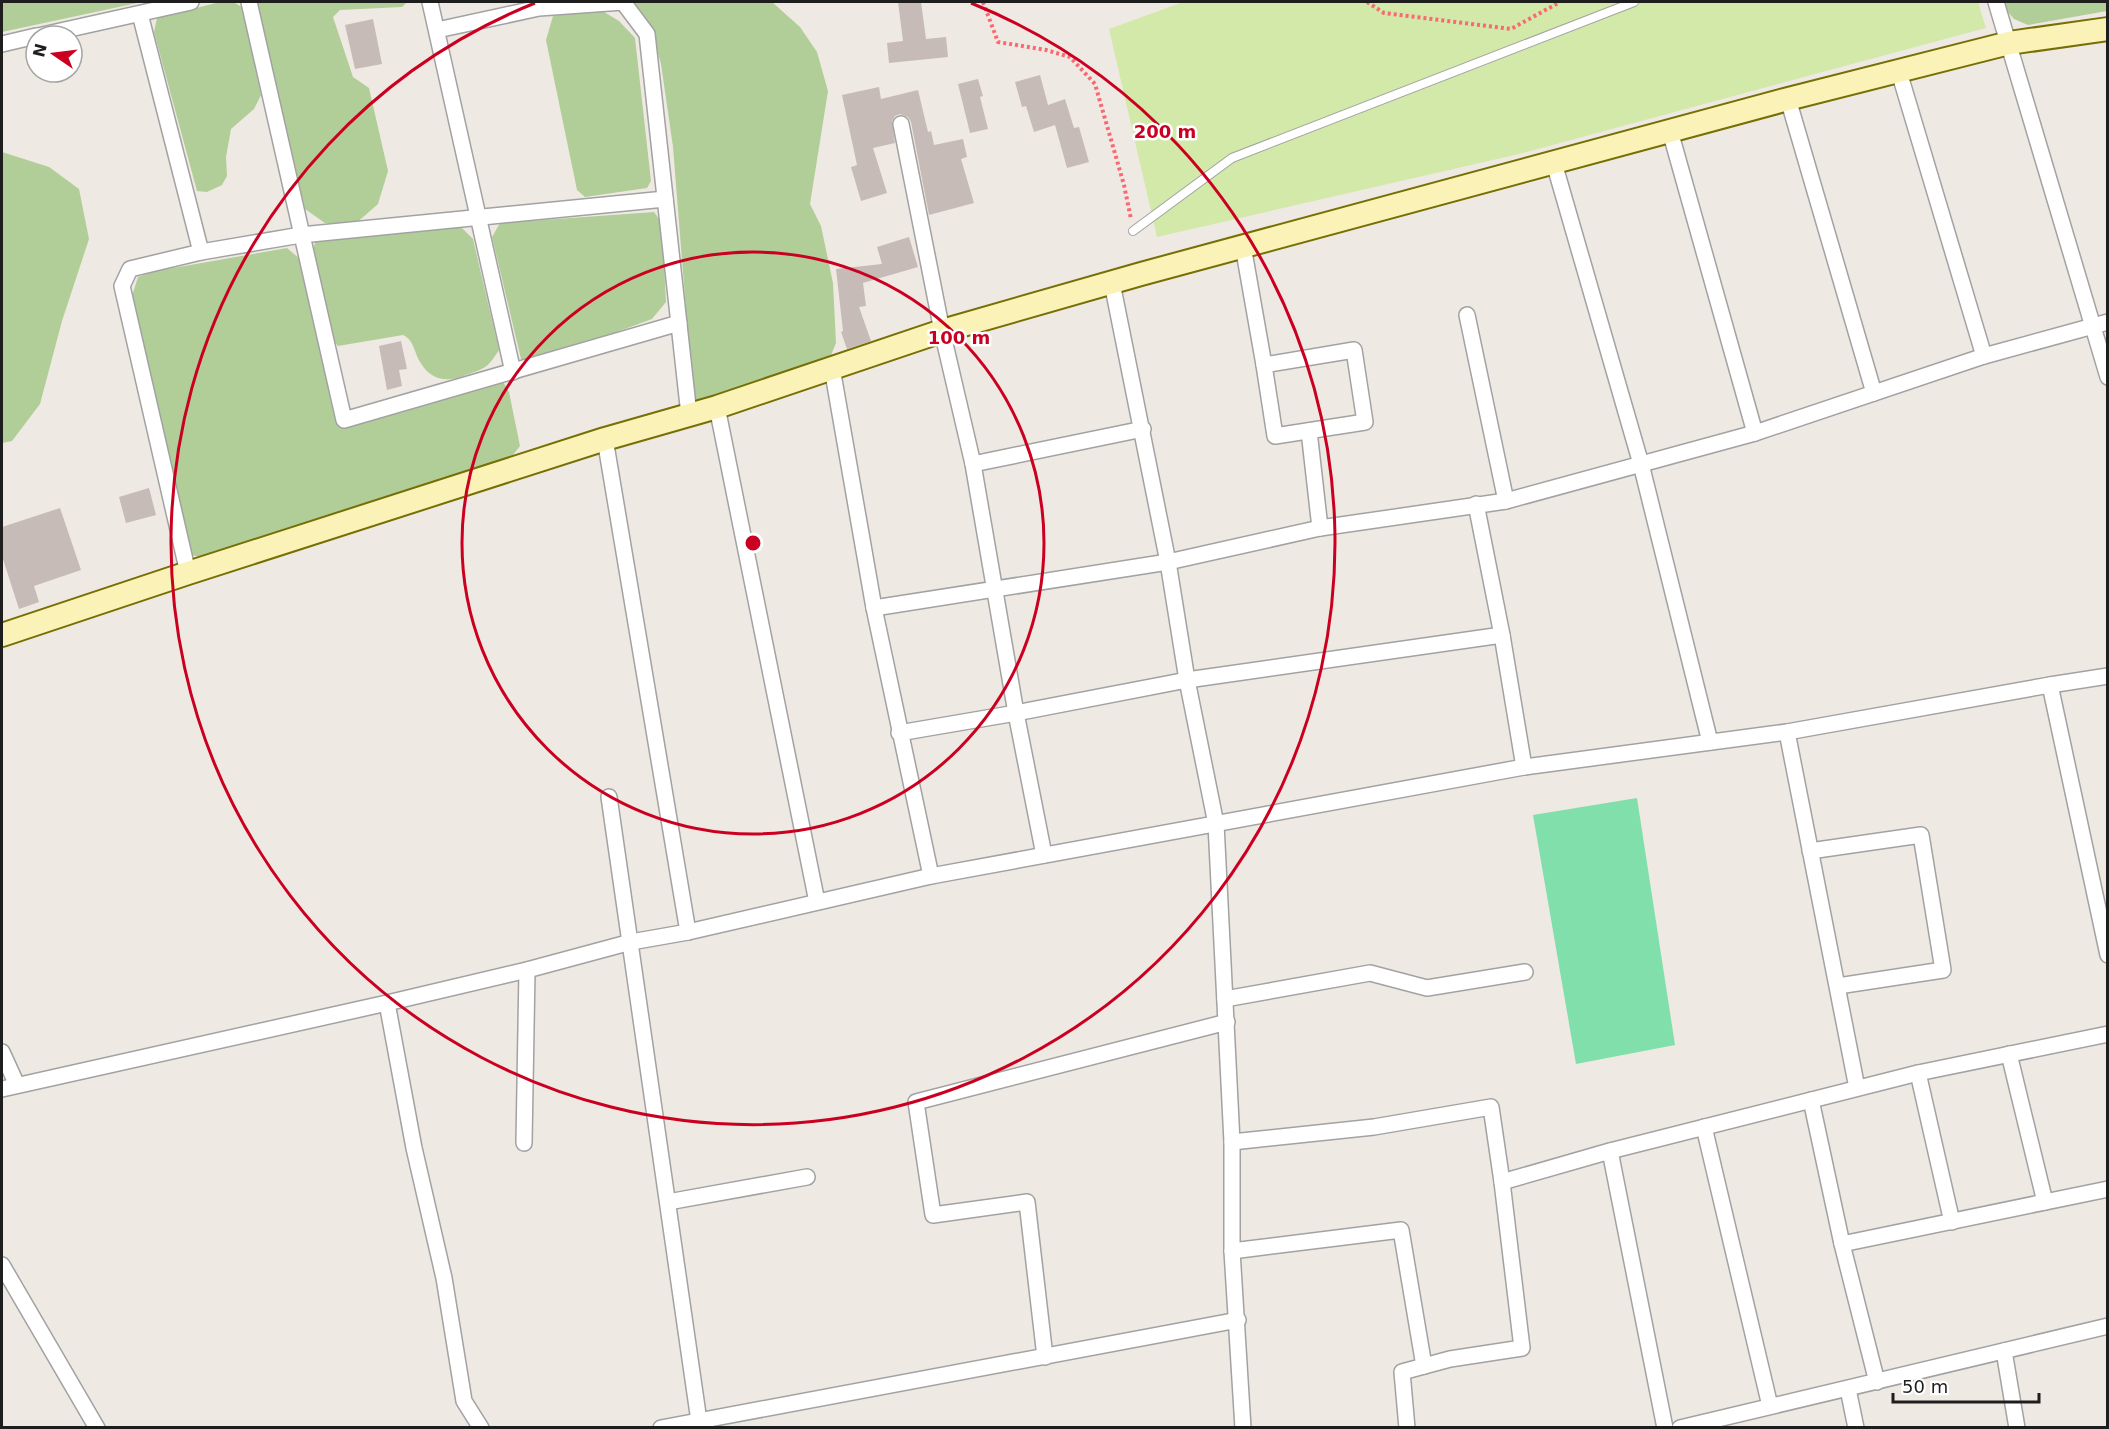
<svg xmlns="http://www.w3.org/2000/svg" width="2109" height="1429" font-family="'DejaVu Sans',sans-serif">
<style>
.grass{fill:#d3e9a9}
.forest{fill:#b1ce98}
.pitch{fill:#81dfab}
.building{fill:#c6bbb7}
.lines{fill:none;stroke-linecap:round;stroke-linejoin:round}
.lane-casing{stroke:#a2a2a2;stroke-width:10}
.street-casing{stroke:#a2a2a2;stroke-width:18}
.secondary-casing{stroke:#756f04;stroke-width:26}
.path{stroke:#fa6971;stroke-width:4;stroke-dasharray:3 3;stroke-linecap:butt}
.lane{stroke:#fff;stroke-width:8}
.street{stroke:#fff;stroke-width:15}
.secondary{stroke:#faf2b6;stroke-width:22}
.ring{fill:none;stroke:#cb0021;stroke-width:3}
.centre{fill:#cb0021;stroke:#fff;stroke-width:3}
.ring-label{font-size:18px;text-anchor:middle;font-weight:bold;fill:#cb0021;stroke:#fff;stroke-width:5;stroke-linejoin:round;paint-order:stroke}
</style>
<rect width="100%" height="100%" fill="#efe9e3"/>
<!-- grass -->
<path class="grass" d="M1183 2H1978L1986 28 1519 154 1157 237 1109 29Z"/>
<!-- forest -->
<g class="forest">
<path d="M2 2H142L2 32Z"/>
<path d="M220 2H233L242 7 261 95 254 109 231 129 226 157 227 176 222 185 207 192 197 191 154 32 157 18Z"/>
<path d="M257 2H407L402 7 340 10 333 17 353 77 369 88 388 171 378 204 354 225 325 223 305 209Z"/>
<path d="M633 2H772L800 27 817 52 828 91 810 204 821 226 833 283 836 343 831 355 701 402 693 398 673 147 661 64 650 26Z"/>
<path d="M2004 2H2107V11L2028 25 2014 19 2007 11Z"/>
<path d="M599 9 619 21 635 38 651 181 647 188 585 197 577 190 546 40 553 16Z"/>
<path d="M2 152 49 167 79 189 89 239 62 321 40 404 12 441 2 443Z"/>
<path d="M654 212 662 223 666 302 652 319 529 364 522 363 492 237 500 223Z"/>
<path d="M460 226 473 239 499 350C486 370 485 368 463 376 445 383 430 379 420 362 414 352 414 340 403 335L338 346 334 341 312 252 316 240Z"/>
<path d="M287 248 300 259 335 420 351 426 502 380 509 392 520 446 509 460 201 557 191 555 132 296 138 277 156 271Z"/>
</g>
<!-- pitch -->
<path class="pitch" d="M1637 798 1675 1045 1576 1064 1533 815Z"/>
<!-- building -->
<g class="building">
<path d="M898 2H921L926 39 946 37 948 57 889 63 887 43 903 41Z"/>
<path d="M373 19 382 64 355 69 345 25Z"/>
<path d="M1040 75 1048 105 1065 99 1074 128 1079 127 1089 162 1067 168 1055 125 1034 132 1026 106 1022 107 1015 82Z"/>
<path d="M978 79 983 96 980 97 988 129 970 133 958 84Z"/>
<path d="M879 87 881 99 918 90 928 132 931 131 934 145 963 139 967 157 961 159 974 203 929 215 911 122 908 117 900 114 895 116 892 121 895 143 873 148 887 193 861 201 851 167 857 165 842 95Z"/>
<path d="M909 237 918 267 863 283 866 306 859 307 871 341 847 349 841 332 843 331 836 269 882 264 877 247Z"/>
<path d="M401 341 407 369 399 370 402 386 387 390 379 346Z"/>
<path d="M149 488 156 515 126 523 119 497Z"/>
<path d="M60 508 81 570 34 586 39 602 19 609 2 556V527Z"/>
</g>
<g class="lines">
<defs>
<path id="lane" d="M1133 231 1232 158 1634 2"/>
<g id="street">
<path d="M249 2 344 420 679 323"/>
<path d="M430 2 513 372"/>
<path d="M1996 2 2108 377"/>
<path d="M140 14 201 252"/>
<path d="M437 30 539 8 623 2 647 34 689 415"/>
<path d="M38 36 191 2"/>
<path d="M2 44 36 36"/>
<path d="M1899 72 1984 356"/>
<path d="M1788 99 1874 393"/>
<path d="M901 124 942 331 973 464 1016 713 1044 855"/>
<path d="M1670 131 1755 433"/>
<path d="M1554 163 1641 464 1710 742"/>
<path d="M1243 246 1264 365"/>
<path d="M1112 283 1168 562 1187 680 1216 824 1232 1142V1251L1243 1428"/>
<path d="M1467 315 1506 501"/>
<path d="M1354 350 1365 422 1275 436 1264 365Z"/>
<path d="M832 368 874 608 931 876"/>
<path d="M717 407 817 902"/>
<path d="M1309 431 1320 528"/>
<path d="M605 439 688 932"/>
<path d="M973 464 1143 429"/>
<path d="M1476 504 1502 635 1524 767"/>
<path d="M188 573 122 286 130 269 201 252 301 235 665 199"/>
<path d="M874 608 1168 562 1320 528 1506 501 1755 433 1984 356 2108 322"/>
<path d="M2050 685 2108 955"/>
<path d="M1787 732 1857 1088"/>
<path d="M899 733 1016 713 1187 680 1502 635"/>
<path d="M609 797 700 1428"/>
<path d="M1810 851 1921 835 1943 970 1838 986"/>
<path d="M1225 999 1370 973 1427 988 1525 972"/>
<path d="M387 1003 414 1148 444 1278 464 1401 481 1428"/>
<path d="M2 1052 17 1085"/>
<path d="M2009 1054 2045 1202"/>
<path d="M1918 1073 1952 1222"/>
<path d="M2 1089 387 1003 527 970 631 942 688 932 931 876 1524 767 1787 732 2050 685 2108 676"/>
<path d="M1811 1100 1842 1244 1877 1382"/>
<path d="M1704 1127 1770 1406"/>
<path d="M1232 1142 1374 1127 1491 1107 1502 1182 1522 1348 1450 1359 1402 1372 1407 1428"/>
<path d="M524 1143 527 970"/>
<path d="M1610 1151 1665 1428"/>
<path d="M1502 1182 1610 1151 1918 1073 2108 1034"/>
<path d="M668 1202 807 1177"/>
<path d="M1842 1244 2108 1189"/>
<path d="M1232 1251 1401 1230 1424 1366"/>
<path d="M2 1265 97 1428"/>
<path d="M2004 1351 2017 1428"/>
<path d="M1045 1357 1027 1202 933 1215 916 1102 1227 1022"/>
<path d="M1848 1389 1856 1428"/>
<path d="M661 1428 1238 1320"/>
<path d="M1680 1428 2108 1326"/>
</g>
<path id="secondary" d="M2 635 188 573 605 439 717 407 942 331 1141 274 1788 99 2009 43 2108 29"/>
</defs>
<!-- lane casing -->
<use href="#lane" class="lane-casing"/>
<!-- street casing -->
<use href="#street" class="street-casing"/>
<!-- secondary casing -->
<use href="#secondary" class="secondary-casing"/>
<!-- path -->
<g class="path">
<path d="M983 2 998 42 1046 50 1070 57 1095 84 1124 185 1131 219"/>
<path d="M1367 2 1384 13 1511 29 1560 2"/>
</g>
<!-- lane -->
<use href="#lane" class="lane"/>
<!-- street -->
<use href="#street" class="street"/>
<!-- secondary -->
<use href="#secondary" class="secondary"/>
</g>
<!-- distance rings -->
<g class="ring">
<circle cx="753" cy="543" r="291"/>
<path d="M971 3A582 582 0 1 1 535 3"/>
</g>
<circle cx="753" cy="543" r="9" class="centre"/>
<g class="ring-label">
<text x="1165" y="138">200 m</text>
<text x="959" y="344">100 m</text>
</g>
<!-- border -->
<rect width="2109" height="1429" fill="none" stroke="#1e1e1e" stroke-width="6"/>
<!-- north arrow -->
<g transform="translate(54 54) rotate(284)"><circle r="28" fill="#ffffff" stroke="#a5a5a5" stroke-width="1.5"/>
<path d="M0-4.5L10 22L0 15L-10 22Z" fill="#cb0021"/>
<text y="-9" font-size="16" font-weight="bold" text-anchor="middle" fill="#1e1e1e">N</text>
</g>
<!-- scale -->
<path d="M1893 1393v9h146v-9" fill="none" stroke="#1e1e1e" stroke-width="3"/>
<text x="1902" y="1393" font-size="18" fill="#1e1e1e" stroke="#ffffff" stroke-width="4.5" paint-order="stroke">50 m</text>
</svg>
